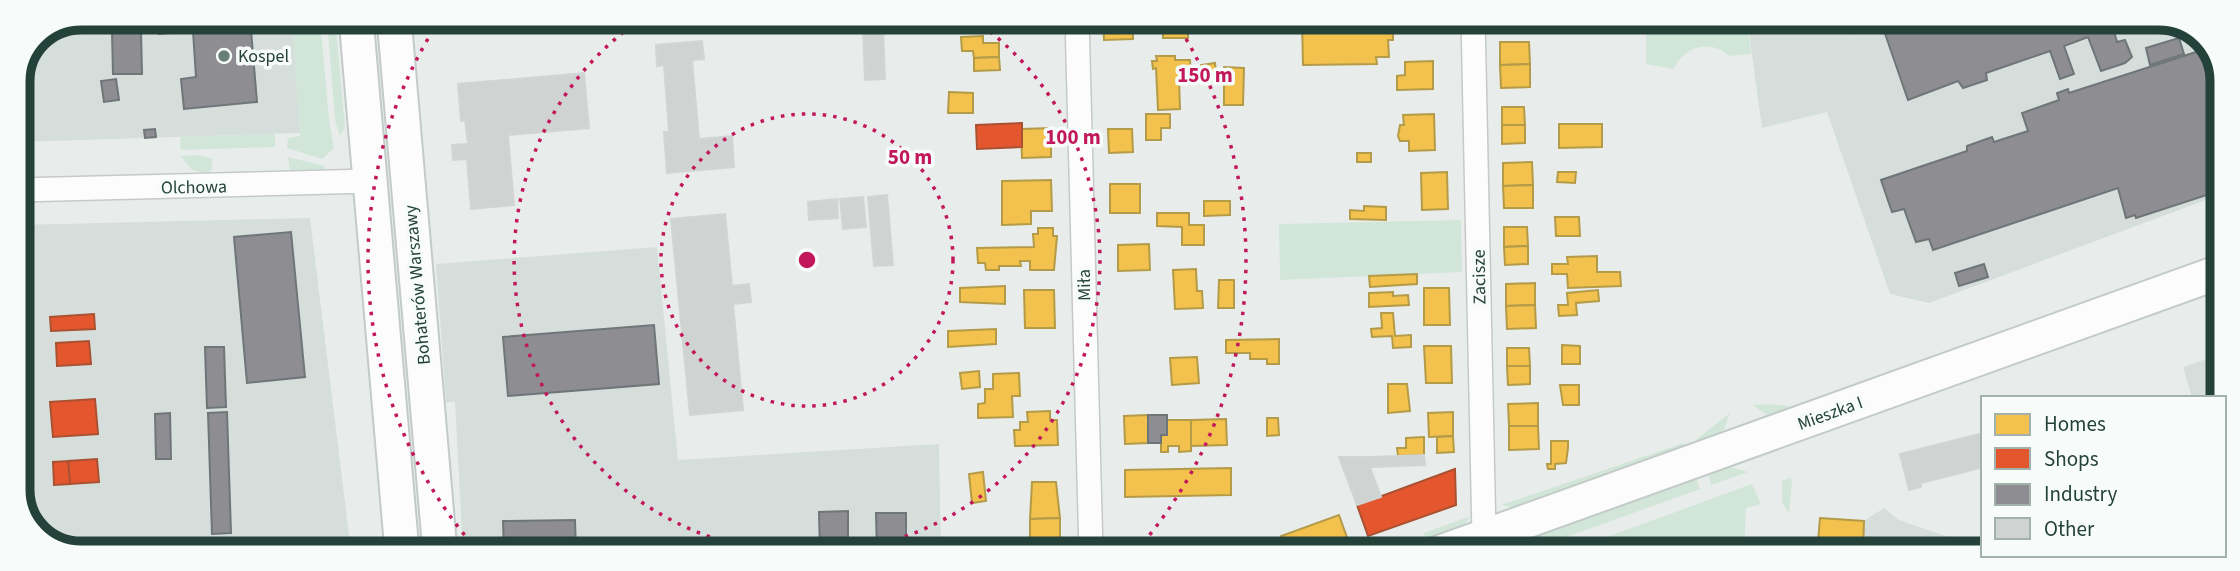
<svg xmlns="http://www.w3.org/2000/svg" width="2240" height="571" font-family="'Source Sans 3',sans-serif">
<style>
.built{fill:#d6dedb}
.green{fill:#d1e6d8}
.homes{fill:#f2c14e;stroke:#b49b48;stroke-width:2}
.shops{fill:#e4572e;stroke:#aa5132;stroke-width:2}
.industry{fill:#8d8d92;stroke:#6e7678;stroke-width:2}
.building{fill:#cfd4d2;stroke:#d1d6d4;stroke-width:2}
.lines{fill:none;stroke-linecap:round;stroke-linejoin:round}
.street-casing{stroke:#c5cac8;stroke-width:26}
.secondary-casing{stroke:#c3cbc8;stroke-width:37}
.street{stroke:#fcfcfc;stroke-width:23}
.secondary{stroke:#fcfcfc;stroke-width:33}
.ring{fill:none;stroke:#c2185b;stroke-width:3.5;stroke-dasharray:3.5 7}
.poi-dot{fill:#697e78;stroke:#f7fbf9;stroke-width:2.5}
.labels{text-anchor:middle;stroke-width:7;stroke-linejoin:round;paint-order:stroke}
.poi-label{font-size:18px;fill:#24423a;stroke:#f7fbf9;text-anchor:start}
.street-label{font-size:18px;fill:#24423a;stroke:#f7fbf9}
.rim{fill:none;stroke:#24423a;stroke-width:9}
.centre{fill:#c2185b;stroke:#f7fbf9;stroke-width:3.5}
.ring-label{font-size:21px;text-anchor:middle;font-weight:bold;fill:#c2185b;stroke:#f7fbf9;stroke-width:7;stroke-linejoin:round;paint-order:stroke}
</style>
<rect width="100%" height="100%" fill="#e8edeb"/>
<!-- built -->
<g class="built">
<path d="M81 18H292L300 133 18 142V81L36 36Z"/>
<path d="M1747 19H2172L2206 39 2222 73V194L1929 303 1890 294 1827 112 1762 128Z"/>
<path d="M310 218 351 552H68L34 532 18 498V225Z"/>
<path d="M657 247 678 460 939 444 941 553 463 552 455 402H446L436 264Z"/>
<path d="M2221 354V398H2192L2183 367Z"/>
<path d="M1884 508 1899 520 1983 549V553H1863L1864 521Z"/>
</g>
<!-- green -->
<g class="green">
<path d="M292 18H320L329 120 334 148 322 159 287 148 288 138 300 136Z"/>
<path d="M327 18H335L345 127 340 136 335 120Z"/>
<path d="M1646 18 1747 19 1751 54 1729 56C1710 39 1684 46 1674 69L1646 64Z"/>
<path d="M275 134V147L181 150 180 137Z"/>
<path d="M199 155 212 159V170L207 173 192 170 181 156Z"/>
<path d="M288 157 325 166V170L290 172Z"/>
<path d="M1461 220 1462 272 1280 280 1279 224Z"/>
<path d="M1769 404 1788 406 1791 410 1768 415 1752 405Z"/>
<path d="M1730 413 1724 430 1697 443V439Z"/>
<path d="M1684 443 1686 448 1516 508 1501 505Z"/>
<path d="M1730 467 1748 472 1711 485 1708 472Z"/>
<path d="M1696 477 1700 489 1522 553H1496L1502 546Z"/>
<path d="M1791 477 1792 482 1789 514 1782 502V481Z"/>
<path d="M1752 484 1761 504 1746 508 1744 553H1563Z"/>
<path d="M1471 516 1461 528 1427 541 1424 533Z"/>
<path d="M1412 538 1416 545 1391 553 1371 552Z"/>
</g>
<!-- homes -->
<g class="homes">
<path d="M1003 18H1046V32L1003 33Z"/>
<path d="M1103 18H1132L1133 39 1104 40Z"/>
<path d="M1162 18H1188V38H1163Z"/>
<path d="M1404 18H1432V31L1405 32Z"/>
<path d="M1552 18H1589V25L1551 24Z"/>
<path d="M1329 20V26L1374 25V32H1393V40H1388L1389 57H1376L1377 64 1303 65 1302 21Z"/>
<path d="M983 36V43H999V57L974 58 973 51H962L961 37Z"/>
<path d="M1500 42H1529L1530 64 1500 65Z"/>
<path d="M1156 56H1175V60H1190L1191 78 1179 79 1180 109 1158 110 1156 68 1153 69 1152 61H1157Z"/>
<path d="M999 57 1000 70 974 71V58Z"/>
<path d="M1433 61V89L1397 90V76L1405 75V62Z"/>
<path d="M1215 63 1216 72 1201 73V65Z"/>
<path d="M1530 64V87L1501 88 1500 65Z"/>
<path d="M1224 67 1244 68 1243 105H1224Z"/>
<path d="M949 92 973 93V113H948Z"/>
<path d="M1502 107H1524L1525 125H1502Z"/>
<path d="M1146 114H1170V128H1161V140H1146Z"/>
<path d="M1434 114 1435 150 1409 151V141H1400L1398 136 1400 125H1404L1403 115Z"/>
<path d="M1559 124H1602V147L1559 148Z"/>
<path d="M1502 125H1525V143L1502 144Z"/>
<path d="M1051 128V157L1022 158 1021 129Z"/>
<path d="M1108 129H1132L1133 152 1109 153Z"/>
<rect x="1357" y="153" width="14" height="9"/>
<path d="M1532 162 1533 185 1503 186V163Z"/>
<path d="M1447 172 1448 209 1422 210 1421 173Z"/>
<path d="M1558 172H1576L1575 183 1557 182Z"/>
<path d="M1051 180 1052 211H1031V224L1002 225V181Z"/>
<rect x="1110" y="184" width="30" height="29"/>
<path d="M1533 185V208H1504L1503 186Z"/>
<path d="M1204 201H1230V215L1204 216Z"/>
<path d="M1364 206 1386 207V220L1350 219V210L1364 211Z"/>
<path d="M1157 213H1189V225H1204V245H1182V227L1157 226Z"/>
<path d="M1555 217H1579L1580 236H1556Z"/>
<path d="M1504 227H1527L1528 246 1504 247Z"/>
<path d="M1038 228H1053V236H1057L1054 270H1030V261H1020L1021 266H999V270H986L985 263H978L977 248 1034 247 1033 234H1038Z"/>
<path d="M1149 244 1150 270 1118 271V245Z"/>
<path d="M1528 246V264L1505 265 1504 247Z"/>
<path d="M1597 256V272H1620L1621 286 1568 288 1567 274H1552V264H1568L1567 257Z"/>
<path d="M1196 269 1197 291H1202L1203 308 1175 309 1173 270Z"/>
<path d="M1417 274V284L1370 287 1369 276Z"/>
<path d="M1219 280H1234V308H1218Z"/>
<path d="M1535 283V305L1506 306V284Z"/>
<path d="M1005 286V304L960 302V288Z"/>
<path d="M1424 288H1449L1450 325H1424Z"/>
<path d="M1024 290H1054L1055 328H1025Z"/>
<path d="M1598 290 1599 301 1576 303 1577 315 1559 316 1558 305H1568L1567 293Z"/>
<path d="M1393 292V296L1408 295 1409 305 1369 307V293Z"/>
<path d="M1535 305 1536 328 1507 329 1506 306Z"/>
<path d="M1381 313H1393L1395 336 1411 335V347L1393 348 1392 336 1372 337 1371 329 1382 328Z"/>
<path d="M996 329V344L948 347V331Z"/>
<path d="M1279 339V364H1267V359H1250V353H1226V340Z"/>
<path d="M1562 345 1580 346V364H1562Z"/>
<path d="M1424 346H1451L1452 383H1426Z"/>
<path d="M1507 348H1529L1530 366H1507Z"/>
<path d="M1197 357 1199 383 1172 385 1170 358Z"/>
<path d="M1507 366H1530V384L1508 385Z"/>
<path d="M979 371 980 387 962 389 960 373Z"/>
<path d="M1019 373 1020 396H1012L1013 417 978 418V404L985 403V389H993V374Z"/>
<path d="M1388 384H1407L1410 411 1388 413Z"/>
<path d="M1560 385H1579V405H1563Z"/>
<path d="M1538 403V426H1509L1508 404Z"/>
<path d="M1050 411V420H1057L1058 445 1015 446 1014 430H1020V422H1028L1027 412Z"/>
<path d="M1453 412V436L1429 437 1428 413Z"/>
<path d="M1148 415V443L1125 444 1124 416Z"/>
<path d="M1267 418H1278L1279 435 1267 436Z"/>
<path d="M1226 419 1227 445 1191 446V420Z"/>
<path d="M1167 420H1191V451L1179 452V446H1168V452H1161V435H1167Z"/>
<path d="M1509 426H1538L1539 449 1509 450Z"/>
<path d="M1453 436 1454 452 1437 453V437Z"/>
<path d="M1424 437V455L1398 456 1397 448H1406V438Z"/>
<path d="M1551 441H1568V448L1566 463 1555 464V469H1548L1547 464H1551Z"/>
<path d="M1231 468V495L1125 497V470Z"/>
<path d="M983 472 986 501 972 503 969 474Z"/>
<path d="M1032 482H1056L1060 518 1030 519Z"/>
<path d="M1339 515 1349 543 1321 553H1287L1281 536Z"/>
<path d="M1060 518V543L1030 544V519Z"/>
<path d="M1820 518 1864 521 1863 553H1817Z"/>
</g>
<!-- shops -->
<g class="shops">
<path d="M1022 123V147L977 149 976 125Z"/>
<path d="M94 314 95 329 51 331 50 317Z"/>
<path d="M89 341 91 364 57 366 56 343Z"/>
<path d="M95 399 98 434 53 437 50 402Z"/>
<path d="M97 459 99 482 70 484 68 461Z"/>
<path d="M68 461 70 484 54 485 53 462Z"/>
<path d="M1455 469 1456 505 1368 536 1357 505Z"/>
</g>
<!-- industry -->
<g class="industry">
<path d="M157 18H250L257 102 184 109 181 79 196 77 193 31 159 34Z"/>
<path d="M1847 19H1856L1860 30 1852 33Z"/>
<path d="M1880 19H2140L2113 28 2117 42 2125 40 2132 57 2125 63 2101 71 2088 37 2064 46 2074 74 2060 79 2050 51 1986 73 1987 80 1963 88 1958 81 1908 100Z"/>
<path d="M2192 31 2206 39 2222 73V190L2136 218 2135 215 2126 218 2118 188 1933 250 1929 239 1916 242 1904 209 1892 212 1881 180 1967 151V146L1992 137 1994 142 2028 131 2022 113 2059 100 2057 93 2068 89 2069 93 2199 51Z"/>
<path d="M112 32H141L142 74H113Z"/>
<path d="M2179 38 2184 54 2150 65 2146 48Z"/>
<path d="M116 79 119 100 104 102 101 81Z"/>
<path d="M155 129 156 137 145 138 144 130Z"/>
<path d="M291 232 305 377 247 383 234 237Z"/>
<path d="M1984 264 1988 277 1959 286 1955 273Z"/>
<path d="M654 325 659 384 508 396 503 337Z"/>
<path d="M205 347H224L226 407 207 408Z"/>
<path d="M227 412 231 533 212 534 208 413Z"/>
<path d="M170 413 171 459H156L155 414Z"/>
<path d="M1148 415H1167V435H1161V443H1148Z"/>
<path d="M848 511V553H820L819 512Z"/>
<path d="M876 513H906V553H877Z"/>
<path d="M575 520 576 553 504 552 503 521Z"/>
</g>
<!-- building -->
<g class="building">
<path d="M883 29 885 79 865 80 863 30Z"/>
<path d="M702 41 704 59 692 60 699 139 732 136 734 167 667 173 664 132H669L664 65 657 66 656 45Z"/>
<path d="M584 73 589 128 508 135 514 205 471 209 467 159 453 160 452 145 468 144 465 120 461 121 458 84Z"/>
<path d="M887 195 893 265 874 266 868 197Z"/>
<path d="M863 197 866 227 843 229 840 199Z"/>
<path d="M837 199 838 218 809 220 808 202Z"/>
<path d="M725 214 732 286 749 284 751 302 733 304 743 410 690 415 671 219Z"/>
<path d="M1983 433V471L1980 468 1921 483V487L1909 490 1900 454Z"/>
<path d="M1424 455 1425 465 1373 467V457Z"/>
<path d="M1339 457H1373V467H1370L1381 497 1357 505Z"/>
</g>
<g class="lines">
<defs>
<g id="street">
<path d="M1077 18 1091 553"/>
<path d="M1473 18 1484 536"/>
<path d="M18 190 370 181"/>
</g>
<g id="secondary">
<path d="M356 18 402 552"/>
<path d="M394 18 440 552"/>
<path d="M1438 553 2222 271"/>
</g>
</defs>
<!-- street casing -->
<use href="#street" class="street-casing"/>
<!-- secondary casing -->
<use href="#secondary" class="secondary-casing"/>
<!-- street -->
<use href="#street" class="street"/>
<!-- secondary -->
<use href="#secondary" class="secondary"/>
</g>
<!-- distance rings -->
<g class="ring">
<circle cx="807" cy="260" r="146"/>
<path d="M792 553A293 293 0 0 1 641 19M973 19A293 293 0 0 1 822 553"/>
<path d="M478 551A439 439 0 0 1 439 21M1175 21A439 439 0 0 1 1136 551"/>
</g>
<!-- markers -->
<circle class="poi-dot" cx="224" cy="56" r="7"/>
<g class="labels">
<!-- poi labels -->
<g class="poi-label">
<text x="238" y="62">Kospel</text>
</g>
<!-- street labels -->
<g class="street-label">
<text transform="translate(194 187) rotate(-1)" y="6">Olchowa</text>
<text transform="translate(1479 277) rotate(-91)" y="6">Zacisze</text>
<text transform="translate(417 285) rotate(-95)" y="6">Bohaterów Warszawy</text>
<text transform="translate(1084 285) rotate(-91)" y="6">Miła</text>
<text transform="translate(1830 413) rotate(-20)" y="6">Mieszka I</text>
</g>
</g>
<!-- crop -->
<path d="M0 0H2240V571H0ZM81 30H2159A51 51 0 0 1 2210 81V490A51 51 0 0 1 2159 541H81A51 51 0 0 1 30 490V81A51 51 0 0 1 81 30Z" fill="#f7fbf9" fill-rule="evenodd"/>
<path class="rim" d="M81 30H2159A51 51 0 0 1 2210 81V490A51 51 0 0 1 2159 541H81A51 51 0 0 1 30 490V81A51 51 0 0 1 81 30Z"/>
<circle cx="807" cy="260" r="10" class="centre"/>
<g class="ring-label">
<text x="1205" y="82">150 m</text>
<text x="1073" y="144">100 m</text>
<text x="910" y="164">50 m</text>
</g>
<!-- legend -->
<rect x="1981" y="396" width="245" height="161" fill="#f7fbf9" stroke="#a3b1ad" stroke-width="2"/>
<rect x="1995" y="414" width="35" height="21" fill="#f2c14e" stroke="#a3b1ad" stroke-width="2"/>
<text x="2044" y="431" font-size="21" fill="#24423a">Homes</text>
<rect x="1995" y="448" width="35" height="21" fill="#e4572e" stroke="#a3b1ad" stroke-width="2"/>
<text x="2044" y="466" font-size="21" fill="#24423a">Shops</text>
<rect x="1995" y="484" width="35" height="21" fill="#8d8d92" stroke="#a3b1ad" stroke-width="2"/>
<text x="2044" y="501" font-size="21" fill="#24423a">Industry</text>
<rect x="1995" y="518" width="35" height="21" fill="#cfd4d2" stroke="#a3b1ad" stroke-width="2"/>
<text x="2044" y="536" font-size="21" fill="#24423a">Other</text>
</svg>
